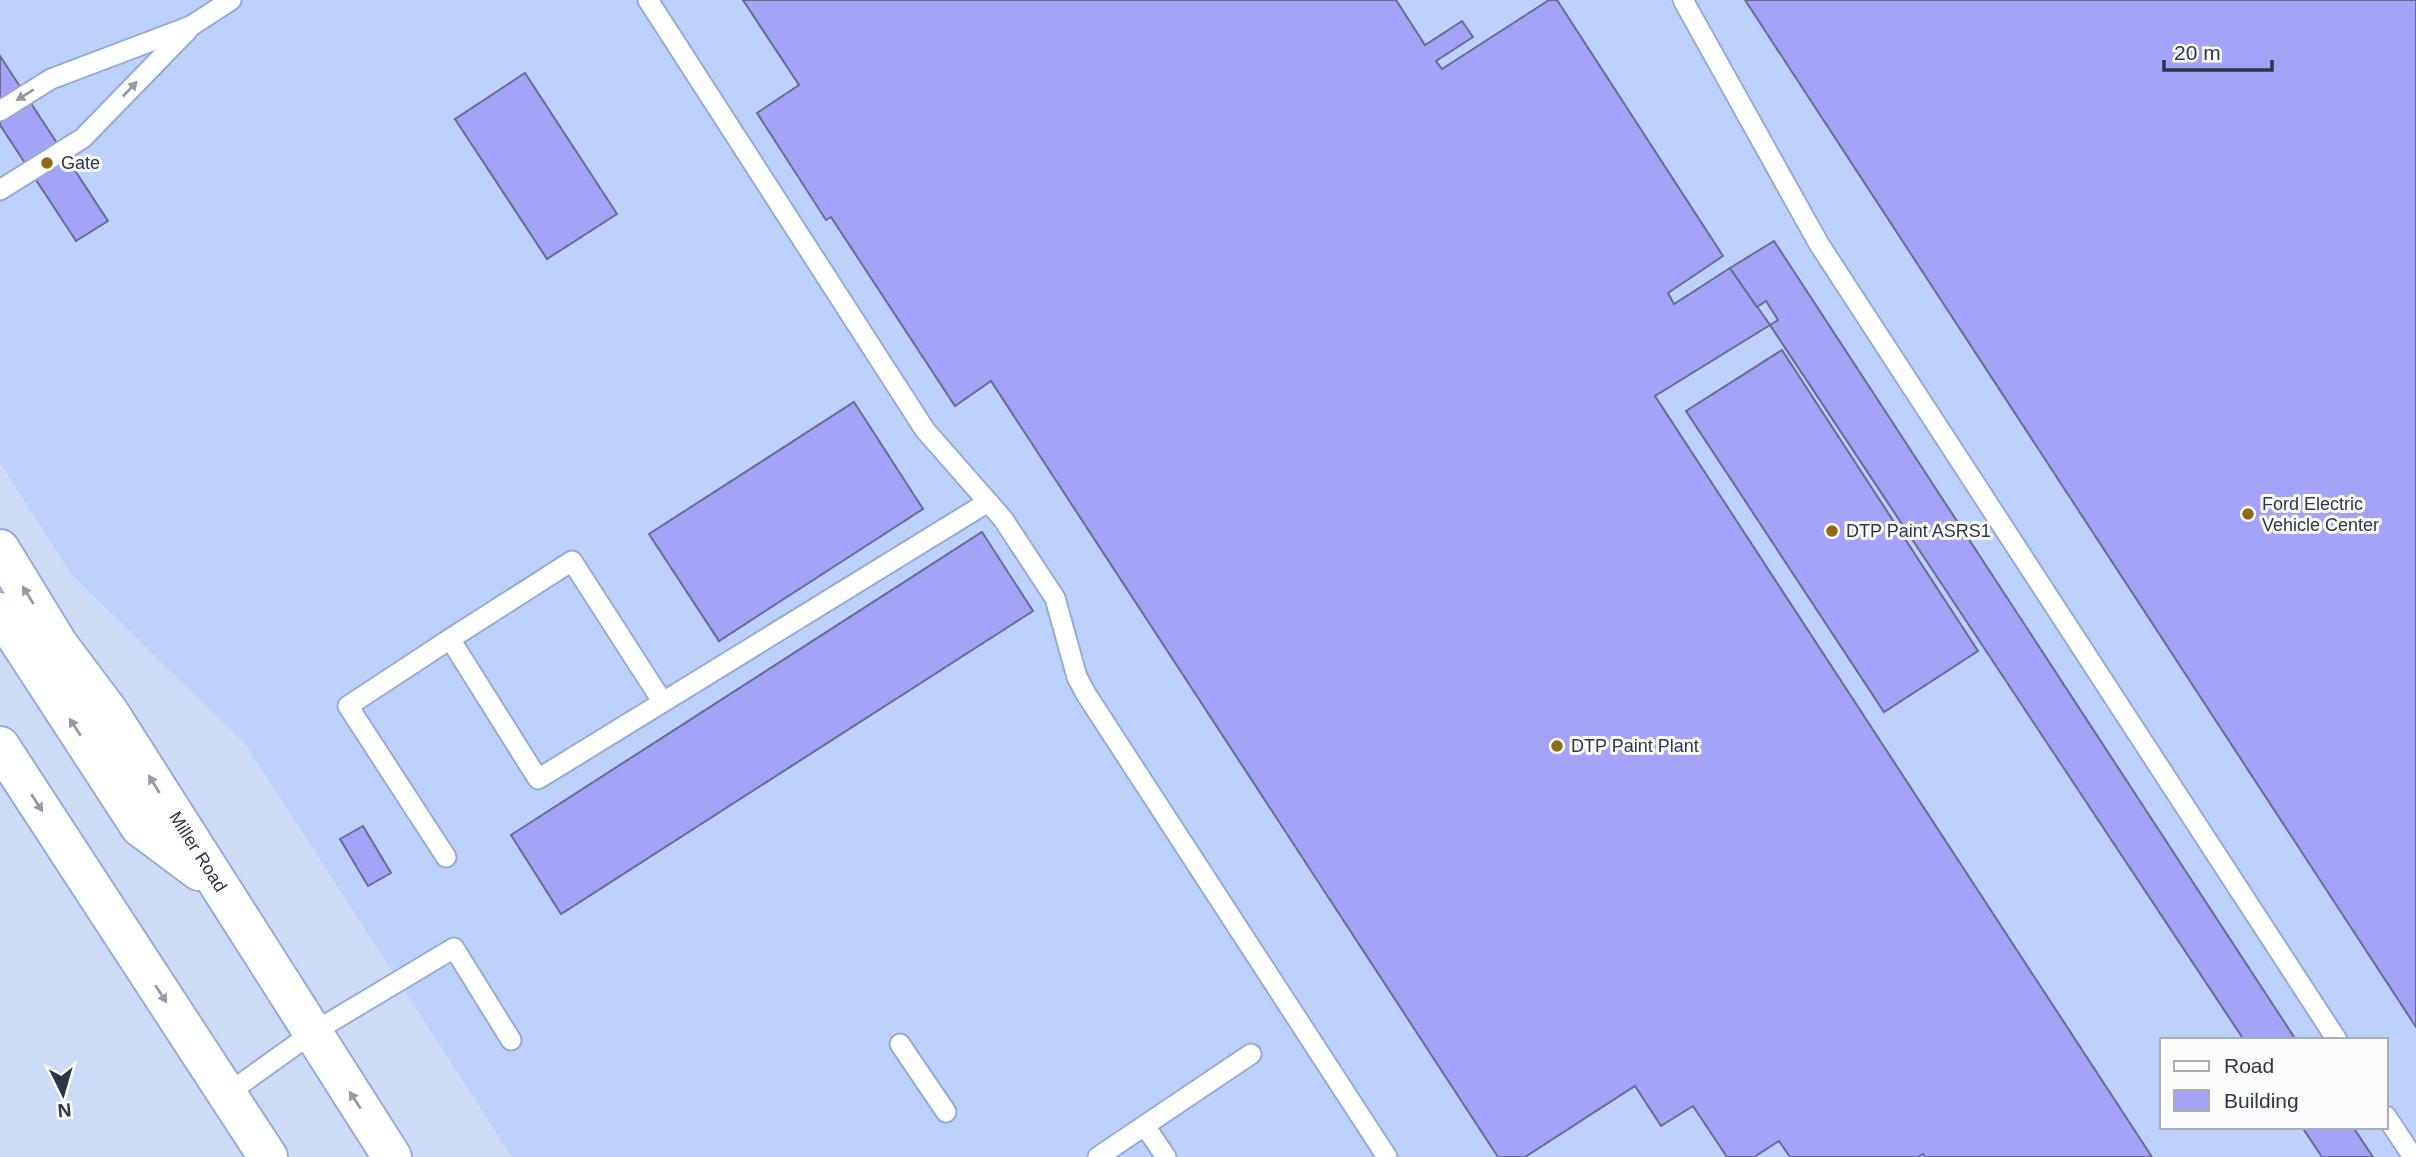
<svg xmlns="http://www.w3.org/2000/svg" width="2416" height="1157" font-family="Arial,sans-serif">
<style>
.built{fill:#bcd2fb;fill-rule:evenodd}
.building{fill:#a4a3f7;stroke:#6b6b97;stroke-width:2}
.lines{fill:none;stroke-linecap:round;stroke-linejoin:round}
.service-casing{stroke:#96acd8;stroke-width:23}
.secondary-casing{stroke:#96acd8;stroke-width:42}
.service{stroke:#fff;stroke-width:19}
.secondary{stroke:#fff;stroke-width:38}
.oneway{fill:#969aa4}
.poi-dot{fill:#906c12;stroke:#fcfcfc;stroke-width:2.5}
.labels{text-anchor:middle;stroke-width:6;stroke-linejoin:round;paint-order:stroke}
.poi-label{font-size:18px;fill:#2d3648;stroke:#fcfcfc;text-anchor:start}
.street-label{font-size:18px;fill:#2d3648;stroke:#fcfcfc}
</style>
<rect width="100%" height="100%" fill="#cddbf7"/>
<!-- built -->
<path class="built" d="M0 0H2416V1157H512L246 745 72 575 0 463ZM2162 1040H2386V1127H2162Z"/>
<!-- building -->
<g class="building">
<path d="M743 0H1396L1425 45 1462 21 1473 37 1436 61 1442 69 1549 0H1557L1723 256 1668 293 1674 304 1730 268 1770 325 1655 396 2152 1157H1925L1923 1154 1918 1157H1790L1779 1141 1754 1157H1727L1693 1106 1661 1126 1635 1086 1525 1157H1498L991 381 955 406 831 217 826 220 757 113 799 85Z"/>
<path d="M1745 0H2416V1027Z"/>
<path d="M0 56 108 221 76 241 0 125Z"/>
<path d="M525 73 617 214 547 259 455 119Z"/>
<path d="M1774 241 2296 1040H2244L1770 325 1778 320 1766 301 1757 307 1730 268Z"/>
<path d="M1782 350 1978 651 1884 712 1686 411Z"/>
<path d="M854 402 923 509 719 641 649 534Z"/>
<path d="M982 532 1033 611 561 914 511 835Z"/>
<path d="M363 826 391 873 368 886 340 839Z"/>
<path d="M2302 1127H2353L2373 1157H2322Z"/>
</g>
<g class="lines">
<defs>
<g id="service">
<path d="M648 0 925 430 1003 519 1055 598 1077 677 1086 694 1387 1157"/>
<path d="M1683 0 1819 244 2337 1040"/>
<path d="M0 111 51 79 191 26 231 0"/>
<path d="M0 190 83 138 187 31"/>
<path d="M662 701 572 561 450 639 538 779 988 502"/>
<path d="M446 857 348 706 450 639"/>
<path d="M900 1044 946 1112"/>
<path d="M227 1094 312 1033 454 948 511 1040"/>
<path d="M2386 1116 2413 1157"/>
<path d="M1145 1126 1166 1157"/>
<path d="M1098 1157 1251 1054"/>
</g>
<g id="secondary">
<path id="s1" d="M0 549 58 644 109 712 392 1157"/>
<path d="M0 612 140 827 199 871"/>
<path d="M0 746 268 1157"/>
</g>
</defs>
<!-- service casing -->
<use href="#service" class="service-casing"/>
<!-- secondary casing -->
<use href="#secondary" class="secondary-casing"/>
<!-- service -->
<use href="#service" class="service"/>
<!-- secondary -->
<use href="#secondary" class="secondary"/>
</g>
<!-- one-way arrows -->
<defs><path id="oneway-solid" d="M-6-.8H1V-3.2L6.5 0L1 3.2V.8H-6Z" transform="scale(1.75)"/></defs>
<g class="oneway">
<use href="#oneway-solid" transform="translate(130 89) rotate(-46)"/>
<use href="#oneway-solid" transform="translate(25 95) rotate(148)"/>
<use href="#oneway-solid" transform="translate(28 595) rotate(-122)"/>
<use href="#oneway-solid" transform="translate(75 727) rotate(-123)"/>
<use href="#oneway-solid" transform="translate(154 784) rotate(-122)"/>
<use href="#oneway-solid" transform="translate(37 803) rotate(57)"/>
<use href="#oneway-solid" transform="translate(161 994) rotate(57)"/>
<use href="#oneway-solid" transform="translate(355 1100) rotate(-123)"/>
</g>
<!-- markers -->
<g class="poi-dot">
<circle cx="47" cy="163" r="7"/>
<circle cx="2248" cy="514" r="7"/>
<circle cx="1832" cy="531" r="7"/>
<circle cx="1557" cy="746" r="7"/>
</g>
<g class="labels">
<!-- poi labels -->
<g class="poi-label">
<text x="61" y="169">Gate</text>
<text x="2262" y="510">Ford Electric<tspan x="2262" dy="21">Vehicle Center</tspan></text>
<text x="1846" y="537">DTP Paint ASRS1</text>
<text x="1571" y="752">DTP Paint Plant</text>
</g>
<!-- street labels -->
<g class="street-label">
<text dy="6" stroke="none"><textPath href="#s1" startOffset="362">Miller Road</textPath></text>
</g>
</g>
<!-- legend -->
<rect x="2160" y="1038" width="228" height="91" fill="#fcfcfc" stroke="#a9adb4" stroke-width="2"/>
<rect x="2174" y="1061" width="35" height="10" fill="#ffffff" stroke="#a9adb4" stroke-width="2"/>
<text x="2224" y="1073" font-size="21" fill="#2d3648">Road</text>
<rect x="2174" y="1090" width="35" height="21" fill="#a4a3f7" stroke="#a9adb4" stroke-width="2"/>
<text x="2224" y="1108" font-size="21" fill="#2d3648">Building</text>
<!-- north arrow -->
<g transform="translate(63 1094) rotate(175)" stroke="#fcfcfc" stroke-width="5" paint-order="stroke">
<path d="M0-5L12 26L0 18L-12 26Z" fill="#2d3648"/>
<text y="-10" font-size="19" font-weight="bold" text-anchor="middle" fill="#2d3648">N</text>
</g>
<!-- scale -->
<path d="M2164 60v10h108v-10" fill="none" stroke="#2d3648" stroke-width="3.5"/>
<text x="2174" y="60" font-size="21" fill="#2d3648" stroke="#fcfcfc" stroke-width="5" paint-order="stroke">20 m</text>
</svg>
